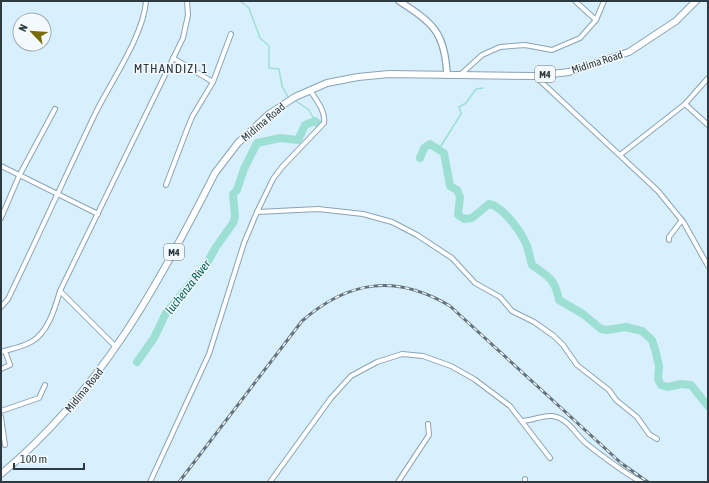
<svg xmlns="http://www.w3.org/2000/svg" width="709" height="483" font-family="'Asap Condensed',sans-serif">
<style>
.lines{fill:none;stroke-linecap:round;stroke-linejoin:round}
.stream{stroke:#9de0d3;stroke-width:1.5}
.river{stroke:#9de0d3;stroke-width:8}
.street-casing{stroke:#89a4b6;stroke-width:6}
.secondary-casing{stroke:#89a4b6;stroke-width:8}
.primary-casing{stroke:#89a4b6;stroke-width:8}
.street{stroke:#fff;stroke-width:4}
.secondary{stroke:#fff;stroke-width:5.5}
.primary{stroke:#fff;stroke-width:6}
.rail-casing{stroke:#63737c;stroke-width:3}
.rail{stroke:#f3f9fd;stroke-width:1.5;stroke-dasharray:4.5;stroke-linecap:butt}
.labels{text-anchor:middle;stroke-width:3;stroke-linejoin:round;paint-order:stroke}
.shield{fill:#f3f9fd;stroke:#697379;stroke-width:1}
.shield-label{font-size:10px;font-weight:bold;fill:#2e3a41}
.street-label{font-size:11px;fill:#2e3a41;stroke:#f3f9fd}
.water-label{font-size:12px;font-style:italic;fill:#076459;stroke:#f3f9fd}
.quarter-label{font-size:13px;letter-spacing:1px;fill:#2e3a41;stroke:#f3f9fd}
</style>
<rect width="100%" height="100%" fill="#d8effe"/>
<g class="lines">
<!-- stream -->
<g class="stream">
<path d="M240 1 249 8 260 38 269 46V68L279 69 282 86 288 97"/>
<path d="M296 101 309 110 315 121"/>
<path d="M439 149 461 114 459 107 466 103 476 89 483 88"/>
</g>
<!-- river -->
<g class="river">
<path d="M420 158 424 148 430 144 444 153 450 186 457 190 460 197 458 215 464 219 472 218 489 204C503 206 522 233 527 246 529 252 530 259 532 265 548 276 555 279 559 300L583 314 601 329 607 330 626 327 642 331 652 340 655 349 659 366 658 379 661 385 668 387 681 384 691 385 708 406"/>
<path d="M137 362 154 338 166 313 207 263 216 247 233 223 235 217 233 194 237 190 244 169 257 143 280 138 298 140 305 125 315 121 320 125"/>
</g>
<defs>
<g id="street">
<path d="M575 1 596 20"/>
<path d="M173 58 213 82"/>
<path d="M460 75 482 55 500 47 525 45 552 50 580 38 596 20 604 1"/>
<path d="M535 76 658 191 684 223 708 266"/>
<path d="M685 104 708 78"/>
<path d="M620 155 685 104 708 125"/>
<path d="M1 166 98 214"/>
<path d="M166 185 186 132 192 117 213 82 231 34"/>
<path d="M257 212 318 209 363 214 392 222 417 235 452 258 475 283 500 297 512 311 534 322 554 336 563 345 577 365 609 390 616 400 637 417 649 434 657 439"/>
<path d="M1 218 19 176 55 109"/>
<path d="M669 240V237L682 220"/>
<path d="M60 291 116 347"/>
<path d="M1 307 8 299C38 237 66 175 95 114 110 83 144 35 146 1"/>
<path d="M1 352C11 349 22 347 31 342 48 333 55 308 60 291L183 38 188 15 187 1"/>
<path d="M1 369 10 365 5 351"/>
<path d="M1 411 39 398 45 385"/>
<path d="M1 417 5 445"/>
<path d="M522 421C532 421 542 415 552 416 569 418 576 436 588 445 601 455 628 476 642 482"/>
<path d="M525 479V482"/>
<path d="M150 482 209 354 244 243 257 212 273 179 282 167 324 123C326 111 316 100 310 90"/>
<path d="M270 482 331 398 351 376 377 362 402 354 423 356 451 366 474 379 510 406 550 458"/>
<path d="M398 482 429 435 428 424"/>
</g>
<path id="secondary" d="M399 1C433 23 445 32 447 75"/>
<path id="primary" d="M1 474C100 392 158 286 215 173L238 143 269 114 295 97 327 83 358 77 389 74 534 76 569 72 629 52 676 21 696 1"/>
</defs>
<!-- street casing -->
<use href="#street" class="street-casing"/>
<!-- secondary casing -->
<use href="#secondary" class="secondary-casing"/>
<!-- primary casing -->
<use href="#primary" class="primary-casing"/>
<!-- street -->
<use href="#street" class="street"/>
<!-- secondary -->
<use href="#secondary" class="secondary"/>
<!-- primary -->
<use href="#primary" class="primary"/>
<defs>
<path id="rail" d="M179 482 302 321C349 280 396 274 450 306L621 463 648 482"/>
</defs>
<!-- rail casing -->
<use href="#rail" class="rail-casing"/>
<!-- rail -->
<use href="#rail" class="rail"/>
</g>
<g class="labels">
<!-- shield labels -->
<g class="shield">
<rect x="535" y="66" width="20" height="16" rx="3"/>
<rect x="164" y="244" width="20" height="16" rx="3"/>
</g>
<g class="shield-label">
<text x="545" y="78">M4</text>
<text x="174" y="256">M4</text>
</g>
<!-- street labels -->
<g class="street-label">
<text transform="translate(597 62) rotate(-18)" y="4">Midima Road</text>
<text transform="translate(263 122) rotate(-40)" y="4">Midima Road</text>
<text transform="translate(84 390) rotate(-51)" y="4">Midima Road</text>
</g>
<!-- water labels -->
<g class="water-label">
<text transform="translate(188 287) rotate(-52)" y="4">luchenza River</text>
</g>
<!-- quarter labels -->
<g class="quarter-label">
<text x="171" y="73">MTHANDIZI 1</text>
</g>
</g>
<!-- border -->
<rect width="709" height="483" fill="none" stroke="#2e3a41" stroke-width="4"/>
<!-- north arrow -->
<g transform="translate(32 32) rotate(295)"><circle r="19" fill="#f3f9fd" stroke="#a4adb2"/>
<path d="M0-3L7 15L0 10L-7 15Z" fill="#796a02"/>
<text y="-6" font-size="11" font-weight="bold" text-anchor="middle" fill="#2e3a41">N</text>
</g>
<!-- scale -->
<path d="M14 463v6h70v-6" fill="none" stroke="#2e3a41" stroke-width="2"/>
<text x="20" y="463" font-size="12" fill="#2e3a41" stroke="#f3f9fd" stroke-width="3" paint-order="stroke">100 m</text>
</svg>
